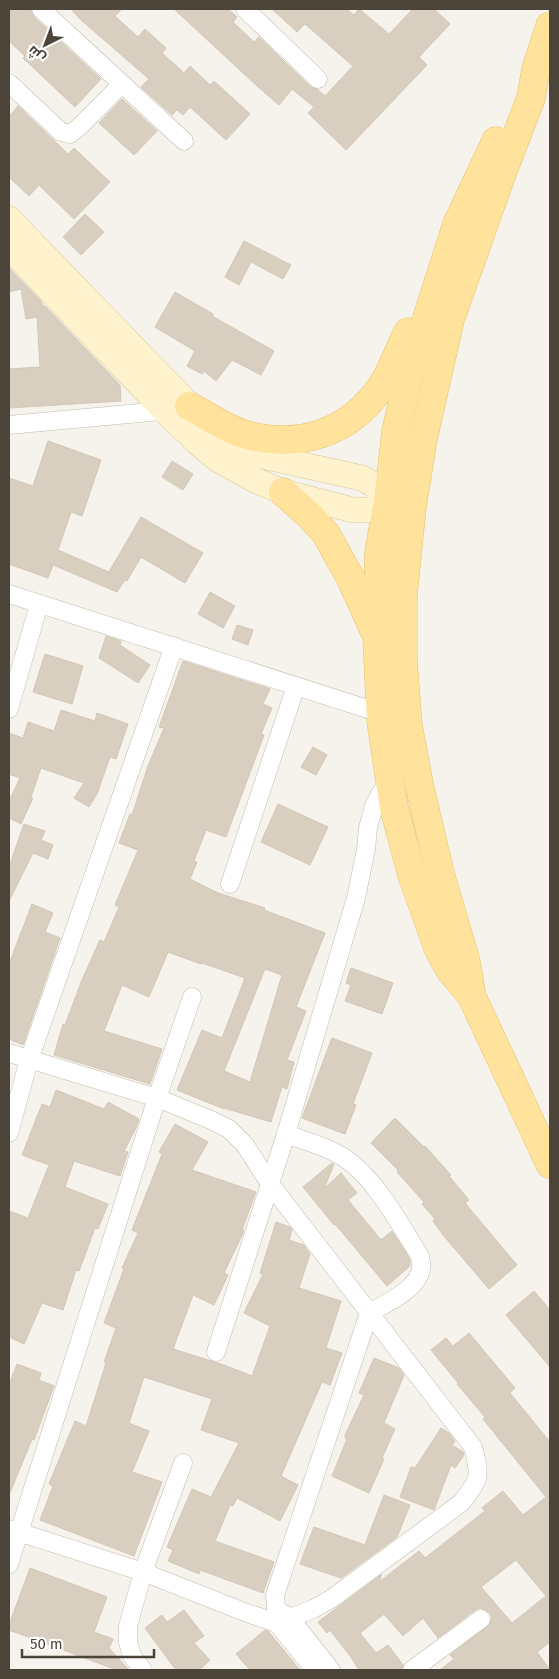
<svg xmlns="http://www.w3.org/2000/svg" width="559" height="1679" font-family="'Fira Sans',Cairo,sans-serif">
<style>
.building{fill:#d8cfc1;stroke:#d3c7b4;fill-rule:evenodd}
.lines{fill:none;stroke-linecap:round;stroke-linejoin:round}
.street-casing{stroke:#c2bbae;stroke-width:19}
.secondary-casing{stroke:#d6c79b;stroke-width:26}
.primary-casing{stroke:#e6c16a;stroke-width:29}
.street{stroke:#fff;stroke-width:18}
.secondary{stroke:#fff3cd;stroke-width:25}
.primary{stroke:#ffe39c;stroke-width:28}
</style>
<rect width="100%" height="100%" fill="#f6f3ec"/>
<!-- building -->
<g class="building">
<path d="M9 9H31L34 17 101 79 75 107 23 58 25 56 9 41Z"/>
<path d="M71 9H122L115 16 138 37 145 29 166 48 162 53 184 73 190 66 210 85 214 81 250 114 226 140 190 107 183 115 177 110 172 115 141 87 149 79 80 19Z"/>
<path d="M174 9H228L237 17 233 22 254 42 259 37 311 87 317 89 325 96 353 66 305 24 297 32 272 9H346L354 15 359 9 389 34 413 9H434L450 24 419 57 427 65 346 150 308 113 314 107 292 89 279 105 257 86Z"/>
<path d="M122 99 157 131 134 155 99 123Z"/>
<path d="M18 106 68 154 74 148 110 182 74 219 39 185 29 196 9 177V117Z"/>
<path d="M85 214 104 232 81 255 63 237Z"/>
<path d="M244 241 291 265 283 279 251 262 239 285 225 277Z"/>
<path d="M9 268 42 302V306H45L120 385 121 401 9 408V369L40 367 37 317 26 319 21 289 9 292Z"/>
<path d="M175 292 213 314 212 316 274 351 261 375 232 360 216 381 204 371 202 374 187 366 195 351 155 327Z"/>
<path d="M48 441 101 460 82 516 71 512 58 550 109 572 141 517 203 553 185 583 141 557 127 581 125 580 117 592 53 565 48 578 9 564V478L33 486Z"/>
<path d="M172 461 193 474 183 490 162 477Z"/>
<path d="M210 592 235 606 223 628 198 614Z"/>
<path d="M237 625 253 630 248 645 232 639Z"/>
<path d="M106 636 121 641 120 645 150 665 138 683 99 658Z"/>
<path d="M45 654 83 666 72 704 33 692Z"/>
<path d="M183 661 270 689 263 704 272 708 261 734 264 735 226 837 206 830 194 861 197 862 190 879 218 893 265 908 264 910 325 933 296 1007 306 1011 287 1060 294 1062 287 1089 282 1087 271 1122 224 1108V1109L177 1090 202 1030 222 1038 245 978 202 963 201 964 168 952 149 997 122 985 104 1031 162 1049 150 1084 54 1055 63 1024 65 1025 82 980 100 940 104 942 119 907 115 905 138 850 119 843 130 814 132 815 148 766 164 728 159 727ZM265 969 282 975 250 1082 224 1071Z"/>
<path d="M61 710 95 721 97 713 128 724 116 759 110 757 97 794 89 807 74 798 84 783 41 768 31 797 33 798 21 824 9 818V801L20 778 9 774V733L23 738 28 722 54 731Z"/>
<path d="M313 747 327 755 316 775 301 767Z"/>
<path d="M278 804 328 827 310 865 261 842Z"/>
<path d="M24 824 45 831 41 840 53 845 48 859 33 853 9 901V867Z"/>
<path d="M32 904 53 913 45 932 60 938 23 1045 9 1039V964Z"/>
<path d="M351 968 393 983 382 1014 345 1001 351 985 346 983Z"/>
<path d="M332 1038 372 1053 353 1104 356 1105 345 1134 302 1118Z"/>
<path d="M56 1090 104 1109 108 1102 139 1119 136 1128 124 1151 128 1152 120 1176 74 1161 65 1187 108 1204 98 1229 95 1228 79 1271 76 1270 63 1310 42 1303 24 1344 9 1337V1211L28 1218 49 1165 22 1155 42 1104 50 1107Z"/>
<path d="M395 1118 424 1147 425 1146 451 1175 449 1176 469 1200 465 1203 517 1265 489 1289 443 1235 433 1221 435 1219 422 1204 424 1202 397 1172 398 1170 371 1143Z"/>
<path d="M175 1124 208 1142 192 1170 256 1192 242 1230 244 1231 224 1273 228 1275 214 1305 193 1295 173 1349 224 1365 252 1376 270 1326 244 1313 263 1274 260 1273 276 1222 290 1227 292 1230 289 1240 304 1245 310 1254 299 1288 341 1301 326 1348 342 1353 330 1385 322 1382 281 1476 298 1485 280 1521 237 1498 233 1506 230 1505 215 1541 274 1562 263 1593 200 1570 199 1574 168 1561 173 1550 167 1547 192 1489 211 1497 239 1443 201 1430 212 1399 144 1377 129 1423 149 1431 132 1472 162 1482 134 1556 40 1520 53 1486 49 1484 75 1421 86 1426 106 1363 104 1362 116 1328 104 1323 124 1269 122 1268 138 1233 132 1230 162 1154 159 1152Z"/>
<path d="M332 1163 334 1164 324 1189 341 1173 357 1193 348 1200 381 1240 392 1231 410 1259V1266L387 1286 335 1224 334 1225 303 1187Z"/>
<path d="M534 1291 550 1310V1367L506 1315Z"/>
<path d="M469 1333 515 1388 510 1393 550 1442V1642L537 1652 550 1670H440L454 1659 450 1655 490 1624 492 1618 490 1613 486 1610 480 1608 475 1610 438 1638 423 1618 403 1636 384 1614 360 1633 376 1653 388 1645 403 1665 402 1670H359L351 1657 330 1630 327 1633 318 1622 382 1574 379 1582 419 1551 425 1558 485 1511 482 1508 503 1491 523 1515 546 1497 483 1419 485 1417 457 1384 458 1383 431 1350 446 1338 453 1346ZM516 1560 546 1596 512 1623 481 1587Z"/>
<path d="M374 1358 399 1368 404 1375 384 1423 395 1429 382 1458 384 1459 369 1493 332 1476 347 1439 345 1438V1435L364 1395 359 1393Z"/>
<path d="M17 1364 41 1373 39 1380 54 1386 34 1440 32 1439 9 1495V1385Z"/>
<path d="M441 1428 449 1433 455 1441 452 1445 463 1452 464 1455 455 1468 451 1465 434 1510 400 1497 411 1467 415 1468Z"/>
<path d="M384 1495 410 1505 397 1537 341 1578 300 1564 314 1527 365 1545Z"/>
<path d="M30 1568 107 1597 94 1632 113 1639 109 1648 129 1670H117L9 1630V1625Z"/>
<path d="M184 1610 204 1636 194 1643 210 1660 199 1670H176L145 1628 162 1615 167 1622Z"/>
<path d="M265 1630 268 1631 300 1670H250L236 1654Z"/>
</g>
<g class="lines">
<defs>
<g id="street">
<path d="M41 9 184 141"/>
<path d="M245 9 318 79"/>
<path d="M9 83 61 132 70 134 79 127 122 84"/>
<path d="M9 425 172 410"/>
<path d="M9 594 380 713"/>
<path d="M9 709 39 604"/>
<path d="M230 884 296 686"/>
<path d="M9 1053 157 1098 211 1120 229 1129 245 1145 270 1184 473 1447C481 1477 480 1479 461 1503L331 1599 313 1609 277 1623 247 1613 143 1572 9 1529"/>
<path d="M9 1133 29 1060 174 646"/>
<path d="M286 1134C302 1140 321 1145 336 1153 372 1171 399 1223 420 1256 420 1260 422 1264 421 1268 419 1289 385 1304 369 1313L275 1595 277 1623 315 1670"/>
<path d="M216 1352 286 1134 356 898 366 849 368 828 374 806 380 794 391 784"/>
<path d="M9 1564 157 1098 192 997"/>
<path d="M280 1612 289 1617 331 1670"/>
<path d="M143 1670 132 1656 128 1642V1626L143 1572 183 1463"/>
<path d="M412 1670 481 1619"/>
</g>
<g id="secondary">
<path d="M9 219 222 439 238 449 253 454 362 478 374 485 397 513"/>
<path d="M9 247 166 412 197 442 217 459 257 481 283 492 353 510H372L379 507 401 490"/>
</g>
<g id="primary">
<path d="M550 26 536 69 531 98 501 176 450 320 423 439 412 507 403 595V662L408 725 419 784 440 873 466 962 472 997 550 1164"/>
<path d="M189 406C205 414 227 429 243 434 299 450 351 433 383 384 393 368 399 349 408 332"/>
<path d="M283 492 311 517 326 534 350 577 374 630"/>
<path d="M470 994 450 970 438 948 412 875 394 808 381 721 377 638 379 552 388 501 396 432 409 374 457 224 496 141"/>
</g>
</defs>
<!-- street casing -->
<use href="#street" class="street-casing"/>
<!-- secondary casing -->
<use href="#secondary" class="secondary-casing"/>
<!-- primary casing -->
<use href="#primary" class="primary-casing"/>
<!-- street -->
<use href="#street" class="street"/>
<!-- secondary -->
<use href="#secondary" class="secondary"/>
<!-- primary -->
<use href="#primary" class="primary"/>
</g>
<!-- border -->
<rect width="559" height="1679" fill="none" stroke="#4b4439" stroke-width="20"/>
<!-- north arrow -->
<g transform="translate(45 45) rotate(222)" stroke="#ffffff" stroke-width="4" paint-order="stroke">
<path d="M0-4L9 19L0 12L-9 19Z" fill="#4b4439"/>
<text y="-8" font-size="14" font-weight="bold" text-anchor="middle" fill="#4b4439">ش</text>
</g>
<!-- scale -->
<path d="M22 1649v8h132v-8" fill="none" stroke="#4b4439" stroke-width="2.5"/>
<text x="30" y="1649" font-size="15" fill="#4b4439" stroke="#ffffff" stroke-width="4" paint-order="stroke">50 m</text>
</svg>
